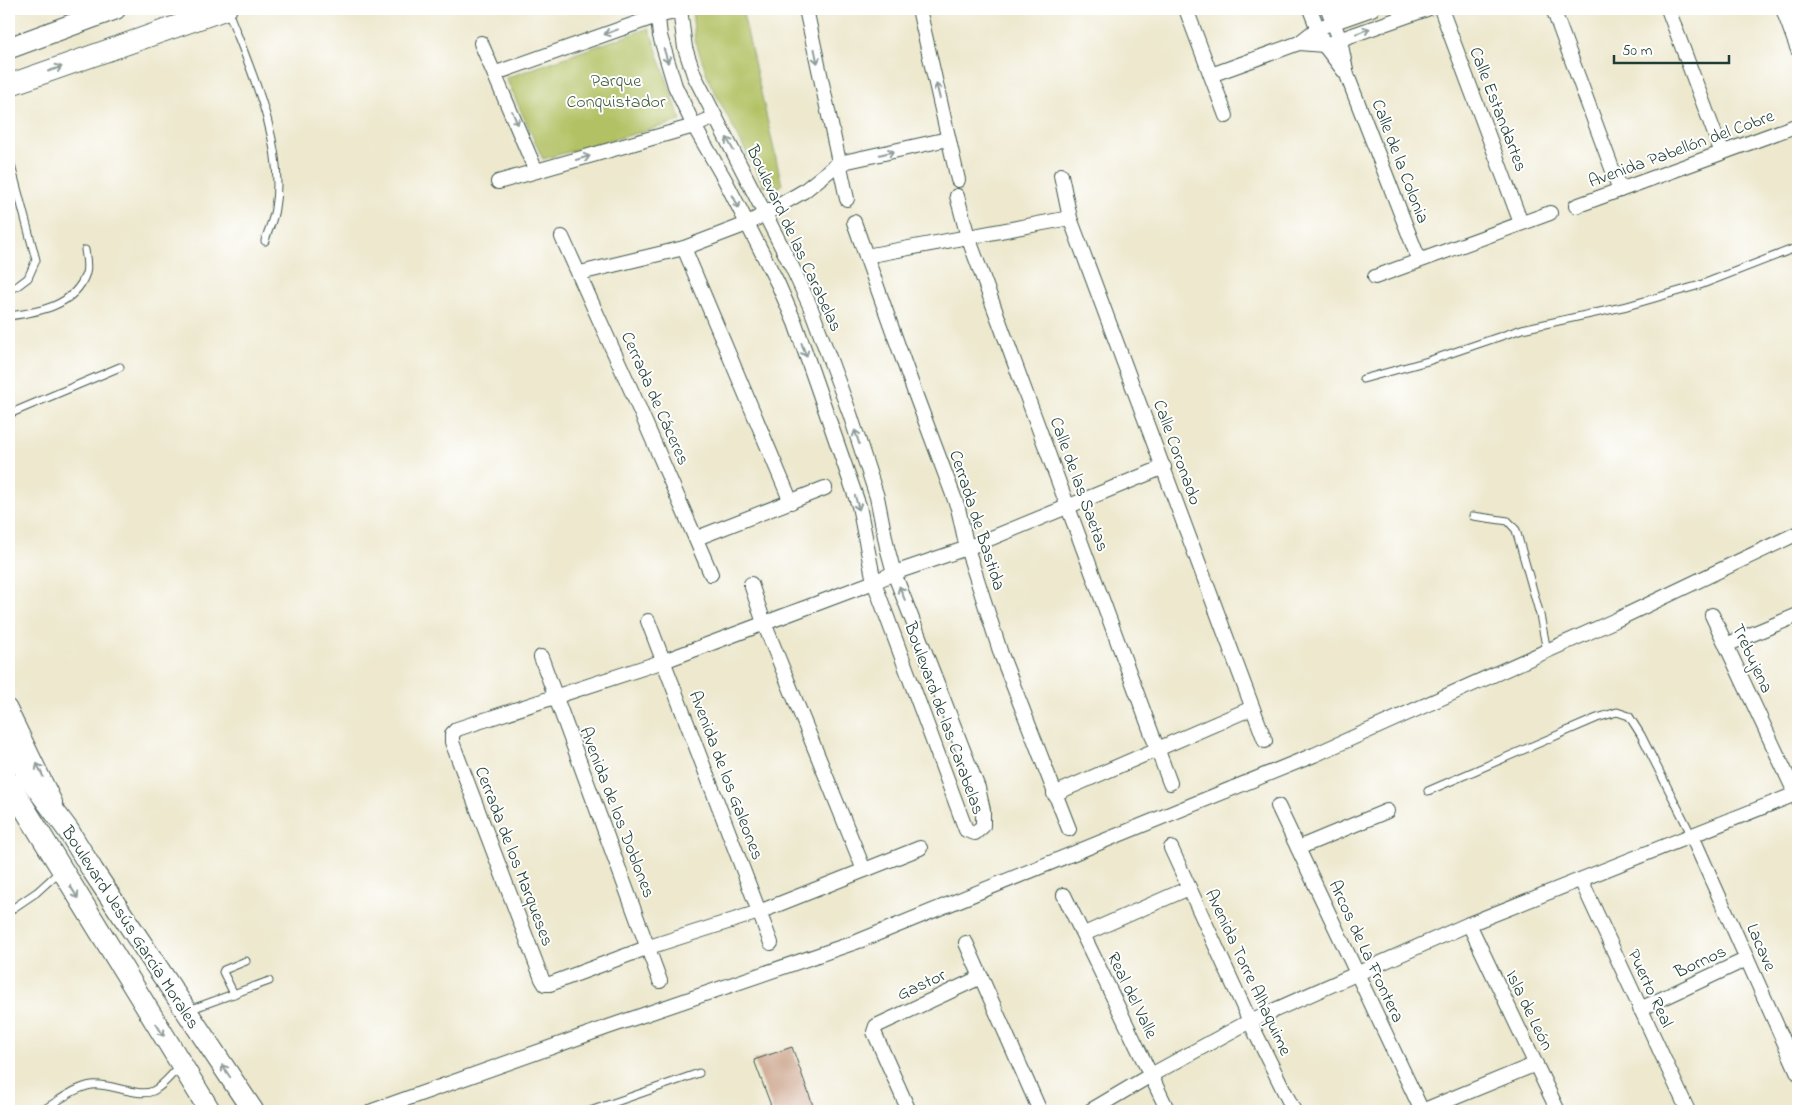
<svg xmlns="http://www.w3.org/2000/svg" width="1807" height="1120" font-family="'Indie Flower',sans-serif">
<style>
.green{fill:#b2c164;stroke:#687f4c}
.building{fill:#c89e84}
.lines{fill:none;stroke-linecap:round;stroke-linejoin:round}
.lane-casing{stroke:#3e574b;stroke-width:9}
.street-casing{stroke:#3e574b;stroke-width:16}
.primary-casing{stroke:#3e574b;stroke-width:23}
.lane{stroke:#fff;stroke-width:7}
.street{stroke:#fff;stroke-width:14}
.primary{stroke:#fff;stroke-width:21}
.oneway{stroke:#8f9e9a}
.labels{text-anchor:middle;stroke-width:4;stroke-linejoin:round;paint-order:stroke}
.park-label{font-size:18px;fill:#445e40;stroke:#fff}
.street-label{font-size:18px;fill:#1f3d34;stroke:#fff}
</style>
<rect width="100%" height="100%" fill="#fff"/>
<filter id="ink" filterUnits="userSpaceOnUse"><feTurbulence type="fractalNoise" baseFrequency=".02" numOctaves="2"/><feDisplacementMap in="SourceGraphic" scale="10" xChannelSelector="R" yChannelSelector="G"/><feConvolveMatrix kernelMatrix="1 2 1 2 8 2 1 2 1" color-interpolation-filters="sRGB"/></filter>
<filter id="wash" filterUnits="userSpaceOnUse"><feTurbulence type="fractalNoise" baseFrequency=".0096" numOctaves="4" result="noise"/><feDisplacementMap in="SourceGraphic" scale="20" xChannelSelector="R" yChannelSelector="G"/><feGaussianBlur stdDeviation="1.12" result="paint"/><feColorMatrix in="noise" values="0 0 0 0 0 0 0 0 0 0 0 0 0 0 0 0 0 1.4 0 .05"/><feComposite in="paint" operator="in"/></filter>
<g filter="url(#wash)">
<rect width="100%" height="100%" fill="#ede8ce"/>
<!-- green -->
<g class="green">
<path d="M692 9H742L782 185 778 188 764 186 710 83 695 40Z"/>
<path d="M649 28 681 121 543 159 506 78Z"/>
</g>
<g id="blocks">
<!-- building -->
<path class="building" d="M792 1047 815 1111H773L754 1060Z"/>
</g>
</g>
<g filter="url(#ink)">
<use href="#blocks" fill-opacity="0" stroke="#3e574b" stroke-width="1"/>
<g class="lines">
<defs>
<g id="lane">
<path d="M228 11C250 68 286 146 275 208 274 219 268 230 265 241"/>
<path d="M9 158 36 260 28 278 16 287 9 288"/>
<path d="M9 316C39 312 75 306 86 273 88 266 86 256 85 250"/>
<path d="M1363 379 1428 361 1522 329 1627 306 1700 285 1798 247"/>
<path d="M9 414 120 367"/>
<path d="M1473 516 1508 521 1516 530 1540 615 1547 651"/>
<path d="M1428 791 1597 718 1617 712 1629 716 1641 735 1692 836"/>
<path d="M9 911 37 892 59 872"/>
<path d="M234 994 223 972 224 970 246 961"/>
<path d="M189 1010 269 981"/>
<path d="M41 1111C56 1103 75 1087 92 1085 111 1083 138 1098 153 1091 163 1086 171 1075 179 1067"/>
<path d="M590 1111 699 1073"/>
</g>
<g id="street">
<path d="M657 9 660 36 675 86 694 126 725 180 778 284 795 323 859 506 874 582 966 830 975 833 983 826V810L978 788 894 573 887 547 877 497 850 414 810 306 792 267 694 75 685 48 680 9"/>
<path d="M806 9 847 199"/>
<path d="M919 9 958 180"/>
<path d="M1186 9 1226 116"/>
<path d="M1310 9 1324 45 1344 71"/>
<path d="M1328 9 1340 40 1347 75 1419 260"/>
<path d="M1441 9 1521 223"/>
<path d="M1553 9 1620 190"/>
<path d="M1668 9 1722 153"/>
<path d="M1783 9 1798 50"/>
<path d="M1786 17 1798 13"/>
<path d="M481 43 536 171"/>
<path d="M1299 43 1324 45 1427 9"/>
<path d="M496 73 657 16 680 11"/>
<path d="M1211 75 1299 43 1318 28 1372 9"/>
<path d="M1061 175 1070 218 1265 741"/>
<path d="M498 182 694 126 715 117"/>
<path d="M957 196 968 237 1170 783"/>
<path d="M1576 206 1798 125"/>
<path d="M854 222 916 396 958 508 967 548 1001 654 1069 829"/>
<path d="M562 237 632 392 711 574"/>
<path d="M684 248 791 502"/>
<path d="M866 256 1070 218"/>
<path d="M580 273 684 248 747 224 804 191 839 163 948 139"/>
<path d="M1375 277 1550 213"/>
<path d="M697 538 825 488"/>
<path d="M751 584 764 623 864 870"/>
<path d="M1712 615 1798 799"/>
<path d="M648 621 771 943"/>
<path d="M1726 645 1798 615"/>
<path d="M541 657 660 981"/>
<path d="M9 707 55 802"/>
<path d="M1054 794 1252 708"/>
<path d="M1278 806 1422 1111"/>
<path d="M1692 836 1798 1073"/>
<path d="M920 848 759 912 649 947 550 984H545L542 979 452 742V734L457 729 664 661 874 582 894 573 967 548 1164 467"/>
<path d="M1171 848 1254 1030 1294 1111"/>
<path d="M1298 848 1387 811"/>
<path d="M1581 880 1688 1111"/>
<path d="M1064 895 1168 1111"/>
<path d="M1469 924 1558 1111"/>
<path d="M1084 934 1189 888"/>
<path d="M966 943 1040 1111"/>
<path d="M1640 1009 1747 959"/>
<path d="M372 1111 608 1027 859 941 1314 755 1616 620 1798 533"/>
<path d="M909 1111 874 1032 876 1026 981 977"/>
<path d="M1090 1111 1151 1075 1250 1021 1469 924 1798 793"/>
<path d="M1422 1111 1536 1064"/>
</g>
<g id="primary">
<path d="M9 48 115 9"/>
<path d="M9 85 226 9"/>
<path d="M9 742 28 776 68 830 93 871 253 1111"/>
<path d="M9 783 210 1111"/>
</g>
</defs>
<!-- lane casing -->
<use href="#lane" class="lane-casing"/>
<!-- street casing -->
<use href="#street" class="street-casing"/>
<!-- primary casing -->
<use href="#primary" class="primary-casing"/>
<!-- lane -->
<use href="#lane" class="lane"/>
<!-- street -->
<use href="#street" class="street"/>
<!-- primary -->
<use href="#primary" class="primary"/>
</g>
<!-- one-way arrows -->
<defs><path id="oneway-shaft" d="M-6 0H5M1.5-3L5.5 0L1.5 3" fill="none" stroke-width="1.6" stroke-linecap="round" stroke-linejoin="round" transform="scale(1.25)"/></defs>
<g class="oneway">
<use href="#oneway-shaft" transform="translate(1363 31) rotate(-20)"/>
<use href="#oneway-shaft" transform="translate(611 32) rotate(160)"/>
<use href="#oneway-shaft" transform="translate(666 56) rotate(73)"/>
<use href="#oneway-shaft" transform="translate(816 56) rotate(78)"/>
<use href="#oneway-shaft" transform="translate(55 69) rotate(-19)"/>
<use href="#oneway-shaft" transform="translate(938 91) rotate(-103)"/>
<use href="#oneway-shaft" transform="translate(515 118) rotate(67)"/>
<use href="#oneway-shaft" transform="translate(730 144) rotate(-118)"/>
<use href="#oneway-shaft" transform="translate(887 153) rotate(-13)"/>
<use href="#oneway-shaft" transform="translate(583 158) rotate(-16)"/>
<use href="#oneway-shaft" transform="translate(736 202) rotate(63)"/>
<use href="#oneway-shaft" transform="translate(804 350) rotate(70)"/>
<use href="#oneway-shaft" transform="translate(857 437) rotate(-108)"/>
<use href="#oneway-shaft" transform="translate(857 503) rotate(74)"/>
<use href="#oneway-shaft" transform="translate(902 593) rotate(-112)"/>
<use href="#oneway-shaft" transform="translate(40 770) rotate(-116)"/>
<use href="#oneway-shaft" transform="translate(74 892) rotate(58)"/>
<use href="#oneway-shaft" transform="translate(160 1030) rotate(58)"/>
<use href="#oneway-shaft" transform="translate(226 1071) rotate(-124)"/>
</g>
</g>
<g class="labels">
<!-- park labels -->
<g class="park-label">
<text x="616" y="86">Parque<tspan x="616" dy="21">Conquistador</tspan></text>
</g>
<!-- street labels -->
<g class="street-label">
<text transform="translate(1499 109) rotate(69)" y="6">Calle Estandartes</text>
<text transform="translate(1681 148) rotate(-20)" y="6">Avenida Pabellón del Cobre</text>
<text transform="translate(1401 161) rotate(69)" y="6">Calle de la Colonia</text>
<text transform="translate(795 238) rotate(65)" y="6">Boulevard de las Carabelas</text>
<text transform="translate(656 398) rotate(66)" y="6">Cerrada de Cáceres</text>
<text transform="translate(1178 452) rotate(70)" y="6">Calle Coronado</text>
<text transform="translate(1080 484) rotate(70)" y="6">Calle de las Saetas</text>
<text transform="translate(978 520) rotate(72)" y="6">Cerrada de Bastida</text>
<text transform="translate(1753 658) rotate(65)" y="6">Trebujena</text>
<text transform="translate(945 718) rotate(70)" y="6">Boulevard de las Carabelas</text>
<text transform="translate(727 775) rotate(69)" y="6">Avenida de los Galeones</text>
<text transform="translate(618 812) rotate(69)" y="6">Avenida de los Doblones</text>
<text transform="translate(515 856) rotate(69)" y="6">Cerrada de los Marqueses</text>
<text transform="translate(131 927) rotate(57)" y="6">Boulevard Jesús García Morales</text>
<text transform="translate(1762 947) rotate(66)" y="6">Lacave</text>
<text transform="translate(1367 951) rotate(65)" y="6">Arcos de La Frontera</text>
<text transform="translate(1700 961) rotate(-25)" y="6">Bornos</text>
<text transform="translate(1249 972) rotate(65)" y="6">Avenida Torre Alhaquime</text>
<text transform="translate(921 984) rotate(-25)" y="6">Gastor</text>
<text transform="translate(1651 988) rotate(65)" y="6">Puerto Real</text>
<text transform="translate(1133 995) rotate(64)" y="6">Real del Valle</text>
<text transform="translate(1530 1010) rotate(64)" y="6">Isla de León</text>
</g>
</g>
<!-- margin -->
<rect width="1807" height="1120" fill="none" stroke="#fff" stroke-width="30"/>
<!-- scale -->
<path d="M1614 55v8h115v-8" fill="none" stroke="#1f3d34" stroke-width="2.5"/>
<text x="1622" y="55" font-size="15" fill="#1f3d34" stroke="#ffffff" stroke-width="4" paint-order="stroke">50 m</text>
</svg>
